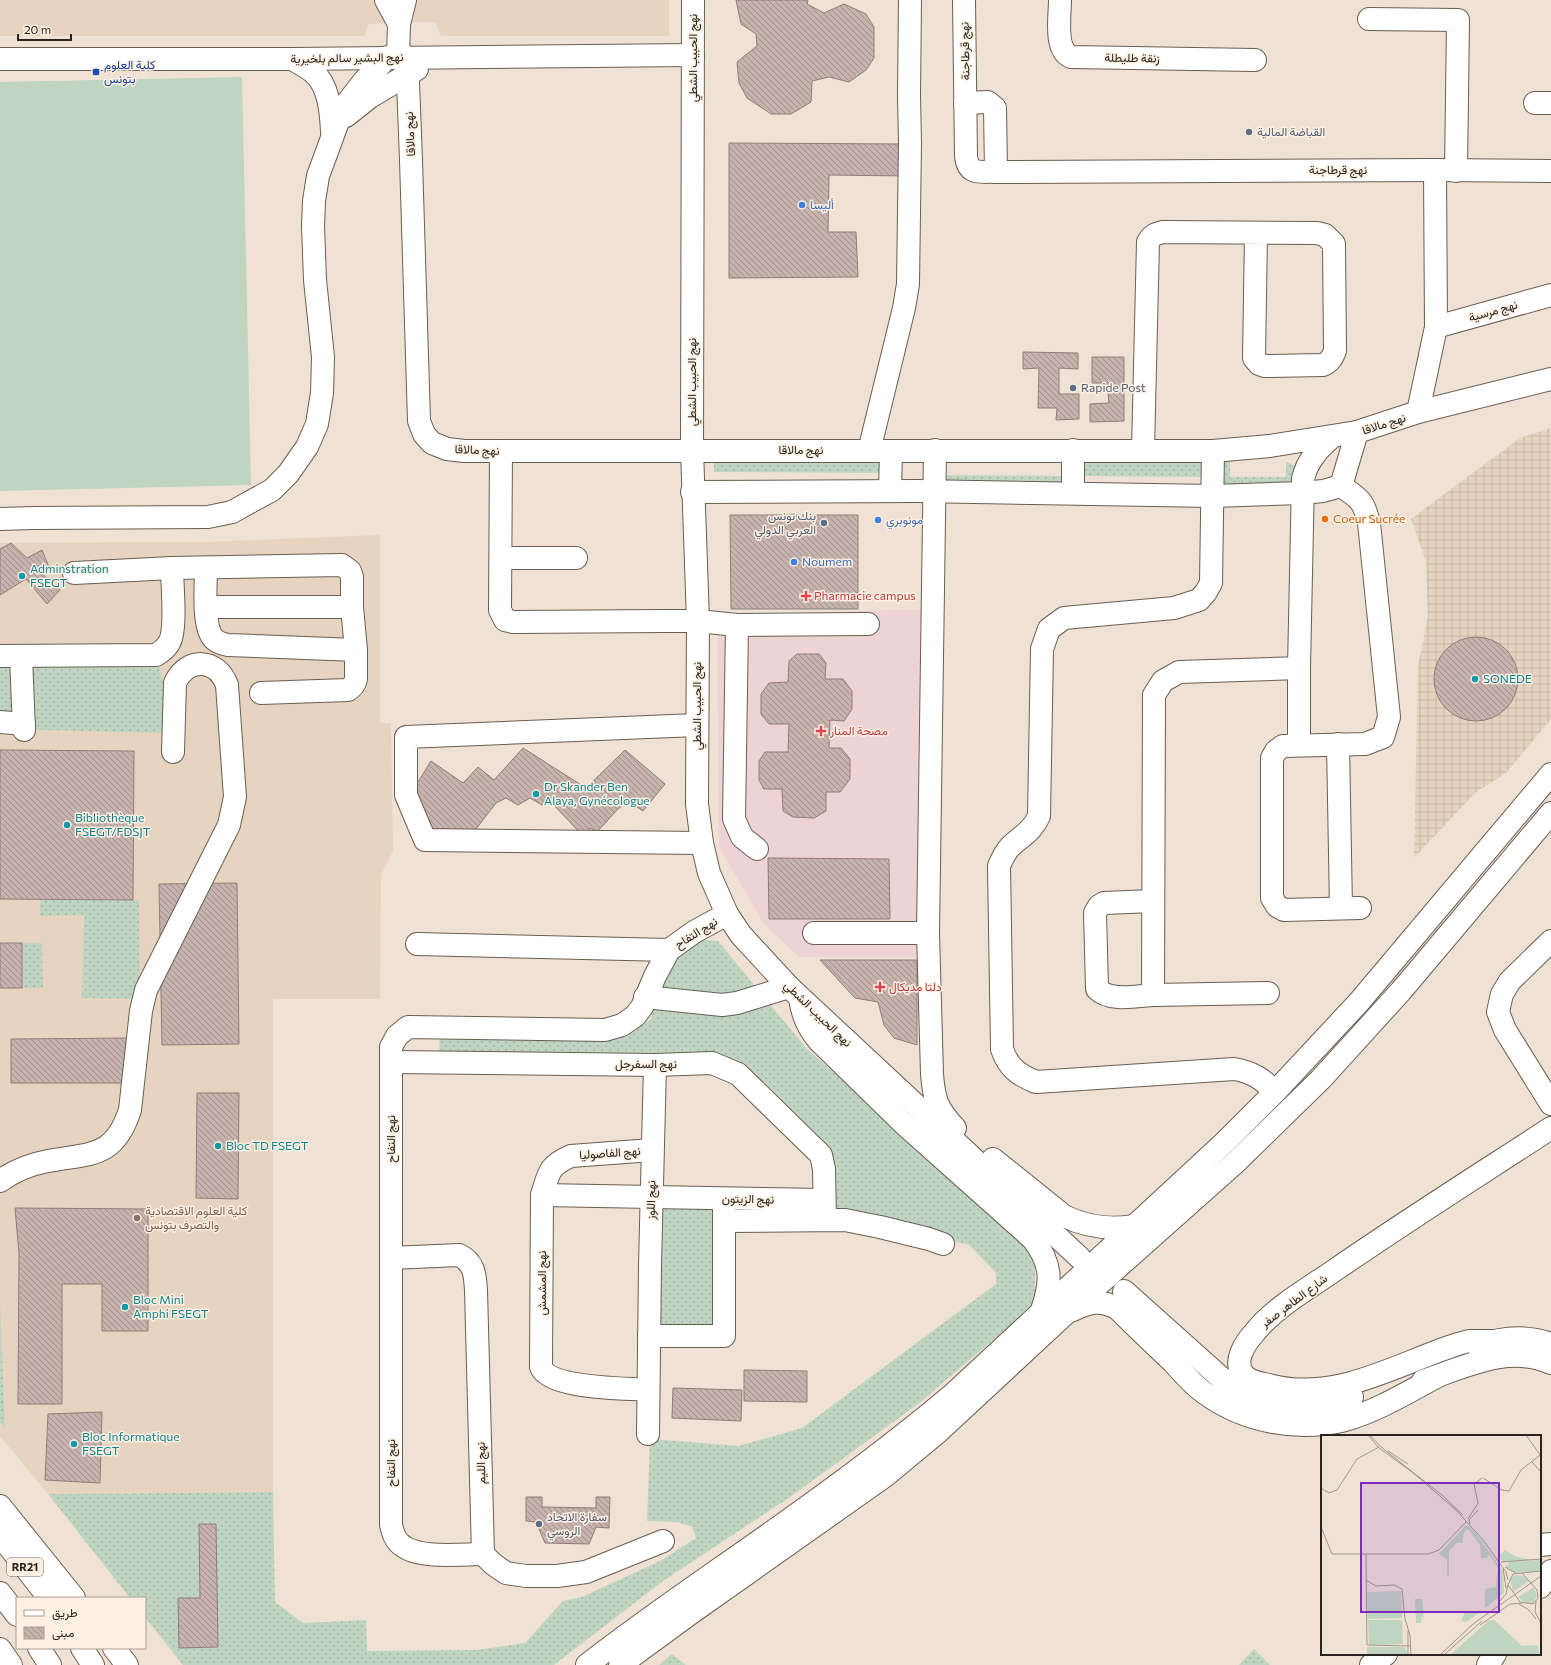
<svg xmlns="http://www.w3.org/2000/svg" width="1551" height="1665" font-family="Commissioner,Vazirmatn,sans-serif">
<style>
.industrial{fill:url(#industrial-grid)}
.built{fill:#e6d4c1}
.medical{fill:#eed3d4}
.grass{fill:url(#grass-dots)}
.pitch{fill:#bfd5c2}
.building{fill:url(#building-back-hatch);stroke:#8f7c78}
.lines{fill:none;stroke-linecap:round;stroke-linejoin:round}
.minor-casing{stroke:#695e51;stroke-width:24}
.highway-casing{stroke:#695e51;stroke-width:24}
.minor{stroke:#fff;stroke-width:22}
.highway{stroke:#fff;stroke-width:22}
.transit-dot{fill:#1a4fb4;stroke:#fdefe1;stroke-width:1.5}
.service-dot{fill:#5c6f8a;stroke:#fdefe1;stroke-width:1.5}
.shop-dot{fill:#3f7fe0;stroke:#fdefe1;stroke-width:1.5}
.food-dot{fill:#e8710a;stroke:#fdefe1;stroke-width:1.5}
.culture-dot{fill:#0f9aa8;stroke:#fdefe1;stroke-width:1.5}
.health-dot{fill:#e0444e;stroke:#fdefe1;stroke-width:1.5}
.education-dot{fill:#8d6e63;stroke:#fdefe1;stroke-width:1.5}
.labels{text-anchor:middle;stroke-width:3;stroke-linejoin:round;paint-order:stroke}
.shield{fill:#fdefe1;stroke:#696159;stroke-width:1}
.shield-label{font-size:11px;font-weight:bold;fill:#29241f}
.street-label{font-size:12px;fill:#29241f;stroke:#fdefe1}
.transit-label{font-size:12px;fill:#164399;stroke:#fdefe1;text-anchor:start}
.service-label{font-size:12px;fill:#4e5e75;stroke:#fdefe1;text-anchor:start}
.shop-label{font-size:12px;fill:#366cbe;stroke:#fdefe1;text-anchor:start}
.food-label{font-size:12px;fill:#c56008;stroke:#fdefe1;text-anchor:start}
.culture-label{font-size:12px;fill:#0d838f;stroke:#fdefe1;text-anchor:start}
.health-label{font-size:12px;fill:#be3a42;stroke:#fdefe1;text-anchor:start}
.education-label{font-size:12px;fill:#785e54;stroke:#fdefe1;text-anchor:start}
.inset-road{fill:none;stroke:#a0968c;stroke-width:1}
.view{fill:#7b2cbf;fill-opacity:0.15;stroke:#7b2cbf;stroke-width:2}
.inset-edge{fill:none;stroke:#29241f;stroke-width:2}
</style>
<defs>
<pattern id="industrial-grid" width="8" height="8" patternUnits="userSpaceOnUse"><rect width="8" height="8" fill="#e6d4c1"/><path d="M0 4h8M4 0v8" fill="none" stroke="#c5b6a5"/></pattern>
<pattern id="grass-dots" width="8" height="8" patternUnits="userSpaceOnUse"><rect width="8" height="8" fill="#bfd5c2"/><path d="M2 2h.1M6 6h.1" fill="none" stroke="#a4b7a6" stroke-width="1.8" stroke-linecap="round"/></pattern>
<pattern id="building-back-hatch" width="6" height="6" patternUnits="userSpaceOnUse"><rect width="6" height="6" fill="#c7b3ae"/><path d="M-1 5l2 2M0 0l6 6M5-1l2 2" fill="none" stroke="#a2918d"/></pattern>
</defs>
<rect width="100%" height="100%" fill="#efe2d4"/>
<!-- industrial -->
<path class="industrial" d="M1551 428V719L1506 773 1475 793 1414 858 1418 666 1428 617 1426 562 1411 519 1520 438Z"/>
<!-- built -->
<g class="built">
<path d="M0 0H669V36H441L435 22 369 24 364 36H0Z"/>
<path d="M380 535V723H391L393 851 381 875 380 999H273V1492L48 1494 0 1436V543L205 542Z"/>
</g>
<!-- medical -->
<path class="medical" d="M925 609 924 957H799L764 924 719 847 717 615Z"/>
<!-- grass -->
<g class="grass">
<path d="M714 456 884 459 883 473 714 472Z"/>
<path d="M1085 460 1207 461 1206 477 1085 476Z"/>
<path d="M1221 461H1230V477H1286V462L1299 467 1300 484 1220 486Z"/>
<path d="M941 475 1064 476V485L941 484Z"/>
<path d="M156 655 172 712 162 733 0 729V657Z"/>
<path d="M40 900H139L140 999 82 998 84 915 40 916Z"/>
<path d="M697 939 718 941 807 1049 1035 1251V1304L918 1404 790 1497 663 1581 554 1665H183L145 1617V1598H130L48 1494 273 1492 275 1602 303 1623 366 1620 367 1651 476 1650 525 1643 563 1601 582 1597 662 1560 696 1538 692 1527 677 1522 647 1521 650 1439 739 1446 802 1428 996 1284V1273L969 1245 830 1210 828 1155 730 1060 439 1058 440 1033 626 1037 651 1019 656 986 674 953Z"/>
<path d="M22 943H42L43 988H22Z"/>
<path d="M660 1206 715 1207 714 1326 659 1325Z"/>
<path d="M0 1301 5 1429 0 1422Z"/>
<path d="M1254 1649 1270 1665H1239Z"/>
<path d="M672 1654 686 1665H659Z"/>
</g>
<!-- pitch -->
<path class="pitch" d="M242 77 251 485 0 491V82Z"/>
<!-- building -->
<g class="building">
<path d="M736 0H808L807 4 824 13 844 4 866 14 874 27V58L866 70 849 82 829 77 812 81 811 102 791 114H771L747 98 739 83 737 62 757 46 756 34 741 24Z"/>
<path d="M729 143 909 144 906 176 829 175 828 232H856L858 277 729 278Z"/>
<path d="M1023 352 1078 353V369L1059 368V394H1079V419L1056 420 1057 408H1038L1039 368 1023 369Z"/>
<path d="M1092 357H1124V421L1090 422V404L1109 403 1107 383H1092Z"/>
<path d="M730 515H858V609H731Z"/>
<path d="M11 543 27 558 42 550 49 567 40 572 60 590 47 604 26 579 0 595V549Z"/>
<circle cx="1476" cy="679" r="42"/>
<path d="M797 654H819L826 663 825 679H843L852 691V709L844 721 830 720 829 748H841L850 759V779L840 792H826V811L814 818 793 817 783 811 782 789H764L759 780V761L765 752H788L789 724H769L761 714V694L769 683 788 682 789 661Z"/>
<path d="M523 748 586 788 625 750 665 784 643 811 628 801 618 809 597 832 590 828 584 837 552 803 542 805 530 798 518 805 506 798 496 803 476 829 433 835 413 790 431 761 463 783 478 767 494 780Z"/>
<path d="M0 750 134 751 133 900 0 899Z"/>
<path d="M768 858 889 859 890 919H769Z"/>
<path d="M237 883 239 1044 162 1045 159 884Z"/>
<rect x="0" y="943" width="22" height="45"/>
<path d="M820 960H917V1045L894 1038 884 1025 878 1002 855 998Z"/>
<path d="M134 1038V1083H11V1039Z"/>
<path d="M197 1093H239L238 1199 196 1198Z"/>
<path d="M15 1208 148 1209V1331H102V1284H62V1404H18L19 1253Z"/>
<path d="M744 1370 807 1371V1402L744 1401Z"/>
<path d="M673 1388 742 1390 741 1421 672 1418Z"/>
<path d="M102 1412 100 1483 45 1480 48 1414Z"/>
<path d="M526 1497H542V1507L596 1508V1497H610L609 1528 596 1527 589 1544 545 1543 536 1522 526 1521Z"/>
<path d="M199 1524H216L218 1647 179 1648 178 1598H200Z"/>
</g>
<g class="lines">
<defs>
<g id="minor">
<path d="M386 0 399 24"/>
<path d="M693 0 692 450 698 621 697 804 702 843 709 873 727 914 741 935 789 987 1080 1258"/>
<path d="M964 0 966 156C968 176 980 171 996 172L1435 170 1551 171"/>
<path d="M1060 0C1060 16 1054 50 1071 57L1255 60"/>
<path d="M1369 19 1458 20 1456 171"/>
<path d="M398 57 399 24 405 0"/>
<path d="M407 57 411 160 419 421 424 434 432 443 447 449 464 451H1213L1270 446 1357 432 1418 412 1551 379"/>
<path d="M0 59H292L693 55"/>
<path d="M292 59C299 63 307 67 313 72 329 85 331 112 332 131"/>
<path d="M965 103 988 102 995 108 996 172"/>
<path d="M1535 103H1551"/>
<path d="M346 116 370 97 417 69"/>
<path d="M1436 327 1551 295"/>
<path d="M1418 412 1436 327 1435 170"/>
<path d="M935 450 928 933 932 1074C934 1100 937 1109 955 1128"/>
<path d="M1073 450V493"/>
<path d="M1143 450 1148 242C1152 235 1155 234 1163 232L1317 233 1325 235 1334 244 1335 351C1332 358 1330 362 1323 365L1265 366 1259 364 1254 358 1256 233"/>
<path d="M501 451 500 610 505 620 513 622 666 621H698L737 625 868 624"/>
<path d="M869 451 904 308 908 284 910 143 909 96 910 0"/>
<path d="M1213 451 1211 583 1206 592 1199 600 1174 608 1064 618 1049 629 1042 649 1039 816C1031 833 1022 835 1010 847 1005 852 1002 859 999 866L1002 1049C1008 1067 1018 1075 1036 1082L1234 1069C1252 1072 1263 1079 1275 1092"/>
<path d="M1341 486C1359 498 1364 501 1369 523L1389 717 1383 737 1365 744 1283 746 1276 751 1272 758V898L1277 906 1284 910 1360 908"/>
<path d="M1341 486 1357 432"/>
<path d="M890 491 891 451"/>
<path d="M692 492 917 491 1213 496 1302 493 1323 491 1341 486"/>
<path d="M0 519 33 518 208 517 232 512 272 490 288 474 307 447 317 424 322 393 323 357 315 280 313 226 314 201 318 176 343 108 364 81 388 57"/>
<path d="M501 558H576"/>
<path d="M206 568C206 585 202 627 214 639 218 643 223 644 228 645L356 650V679C355 684 353 687 348 690L261 693"/>
<path d="M74 573 172 568 342 565 350 571 352 577V607L356 650"/>
<path d="M206 607H352"/>
<path d="M737 625 734 819 742 837 757 849"/>
<path d="M0 656 156 655C161 652 166 648 169 643 177 630 172 584 172 568"/>
<path d="M21 656 24 730"/>
<path d="M1299 668V745"/>
<path d="M0 722 24 724"/>
<path d="M697 725 406 737V795L425 840 702 843"/>
<path d="M1338 744 1341 908"/>
<path d="M1153 901 1104 903 1099 906 1095 913 1097 989C1110 1002 1137 996 1153 995"/>
<path d="M814 933H928"/>
<path d="M1551 941 1510 981 1502 994 1498 1012 1505 1030 1551 1104"/>
<path d="M417 944 669 950"/>
<path d="M1268 993 1153 995 1154 695 1163 681 1179 672 1299 668 1303 479C1307 461 1318 449 1332 437"/>
<path d="M645 997 722 1005 737 1003 789 987"/>
<path d="M800 998C802 1015 808 1028 819 1041L903 1123 1033 1239C1052 1264 1052 1281 1042 1310"/>
<path d="M391 1062 655 1065 712 1063 738 1074 821 1155 824 1169 825 1220"/>
<path d="M993 1159 1064 1216C1087 1227 1108 1230 1133 1226"/>
<path d="M0 1181C14 1171 32 1164 48 1161 90 1153 114 1159 130 1110L141 1011 146 990 229 825 235 797 227 685C217 658 187 657 175 683L173 752"/>
<path d="M542 1195 824 1200"/>
<path d="M724 1221 845 1220 880 1227 929 1239 943 1244"/>
<path d="M391 1258 459 1255C474 1262 475 1274 476 1290L483 1554 493 1564 506 1573 526 1576H557L586 1572 663 1541"/>
<path d="M1124 1291 1229 1385C1269 1407 1308 1413 1352 1397"/>
<path d="M1073 1310C1089 1302 1102 1299 1118 1309 1136 1327 1155 1345 1173 1362 1183 1373 1193 1385 1206 1394 1245 1422 1298 1432 1345 1420 1377 1411 1408 1392 1438 1376"/>
<path d="M649 1336H724V1207"/>
<path d="M1492 1341H1469L1458 1344C1396 1364 1336 1403 1269 1385 1260 1383 1249 1382 1243 1374 1233 1361 1245 1343 1255 1332 1275 1307 1309 1288 1335 1270 1406 1221 1479 1175 1551 1128"/>
<path d="M1478 1346C1502 1337 1526 1335 1551 1344"/>
<path d="M1423 1381C1465 1367 1508 1344 1551 1363"/>
<path d="M648 1390C626 1388 550 1389 541 1367L542 1195C549 1173 548 1166 571 1156L652 1150"/>
<path d="M648 1434 650 1265 655 1065"/>
<path d="M1540 1545 1551 1544"/>
<path d="M483 1554C462 1554 420 1559 403 1546 395 1541 393 1533 391 1525V1047L397 1036 408 1027 605 1030 622 1025 635 1016 642 1007 655 976 669 950 694 932 727 914"/>
<path d="M1540 1587 1551 1571"/>
<path d="M587 1665C647 1618 710 1576 772 1532 833 1489 894 1444 951 1396L1224 1143 1275 1092 1359 1002 1551 774"/>
<path d="M620 1665 691 1613 885 1476 938 1432 1063 1316 1236 1162 1321 1079 1401 991 1551 813"/>
<path d="M1371 1665 1386 1654"/>
<path d="M1488 1665 1495 1654"/>
</g>
<g id="highway">
<path d="M0 1506 74 1598"/>
<path d="M0 1535 49 1598"/>
<path d="M0 1593 17 1615"/>
<path d="M39 1648 50 1665"/>
<path d="M82 1648 93 1665"/>
<path d="M114 1648 127 1665"/>
<path d="M0 1649 11 1665"/>
</g>
</defs>
<!-- minor casing -->
<use href="#minor" class="minor-casing"/>
<!-- highway casing -->
<use href="#highway" class="highway-casing"/>
<!-- minor -->
<use href="#minor" class="minor"/>
<!-- highway -->
<use href="#highway" class="highway"/>
</g>
<!-- markers -->
<rect class="transit-dot" x="92" y="68" width="8" height="8" rx="2"/>
<g class="service-dot">
<circle cx="1249" cy="132" r="4"/>
<circle cx="1073" cy="388" r="4"/>
<circle cx="824" cy="523" r="4"/>
<circle cx="539" cy="1524" r="4"/>
</g>
<g class="shop-dot">
<circle cx="802" cy="205" r="4"/>
<circle cx="878" cy="520" r="4"/>
<circle cx="794" cy="562" r="4"/>
</g>
<circle class="food-dot" cx="1325" cy="519" r="4"/>
<g class="culture-dot">
<circle cx="22" cy="576" r="4"/>
<circle cx="1475" cy="679" r="4"/>
<circle cx="536" cy="794" r="4"/>
<circle cx="67" cy="825" r="4"/>
<circle cx="218" cy="1146" r="4"/>
<circle cx="125" cy="1307" r="4"/>
<circle cx="74" cy="1444" r="4"/>
</g>
<g class="health-dot">
<path d="M804 590h4v4h4v4h-4v4h-4v-4h-4v-4h4z"/>
<path d="M819 725h4v4h4v4h-4v4h-4v-4h-4v-4h4z"/>
<path d="M878 981h4v4h4v4h-4v4h-4v-4h-4v-4h4z"/>
</g>
<circle class="education-dot" cx="137" cy="1218" r="4"/>
<g class="labels">
<!-- shield labels -->
<rect class="shield" x="7" y="1558" width="36" height="18" rx="3"/>
<g class="shield-label">
<text x="25" y="1571">RR21</text>
</g>
<!-- street labels -->
<g class="street-label">
<text transform="translate(965 51) rotate(-91)" y="4">نهج قرطاجنة</text>
<text transform="translate(347 58) rotate(-1)" y="4">نهج البشير سالم بلخيرية</text>
<text transform="translate(693 58) rotate(-90)" y="4">نهج الحبيب الشطي</text>
<text transform="translate(1132 58) rotate(1)" y="4">زنقة طليطلة</text>
<text transform="translate(410 134) rotate(-93)" y="4">نهج مالاقا</text>
<text x="1338" y="174">نهج قرطاجنة</text>
<text transform="translate(1493 311) rotate(-16)" y="4">نهج مرسية</text>
<text transform="translate(692 382) rotate(-90)" y="4">نهج الحبيب الشطي</text>
<text transform="translate(1384 424) rotate(-18)" y="4">نهج مالاقا</text>
<text transform="translate(477 450) rotate(2)" y="4">نهج مالاقا</text>
<text x="801" y="454">نهج مالاقا</text>
<text transform="translate(697 706) rotate(-90)" y="4">نهج الحبيب الشطي</text>
<text transform="translate(696 933) rotate(-32)" y="4">نهج التفاح</text>
<text transform="translate(818 1014) rotate(44)" y="4">نهج الحبيب الشطي</text>
<text x="646" y="1068">نهج السفرجل</text>
<text transform="translate(391 1139) rotate(-90)" y="4">نهج التفاح</text>
<text transform="translate(610 1153) rotate(-4)" y="4">نهج الفاصوليا</text>
<text transform="translate(748 1199) rotate(1)" y="4">نهج الزيتون</text>
<text transform="translate(651 1200) rotate(-89)" y="4">نهج اللوز</text>
<text transform="translate(542 1283) rotate(-90)" y="4">نهج المشمش</text>
<text transform="translate(1294 1301) rotate(-37)" y="4">شارع الطاهر صفر</text>
<text transform="translate(391 1463) rotate(-90)" y="4">نهج التفاح</text>
<text transform="translate(481 1463) rotate(-91)" y="4">نهج الليم</text>
</g>
<!-- transit labels -->
<g class="transit-label">
<text x="104" y="69">كلية العلوم<tspan x="104" dy="14">بتونس</tspan></text>
</g>
<!-- service labels -->
<g class="service-label">
<text x="1257" y="136">القباضة المالية</text>
<text x="1081" y="392">Rapide Post</text>
<text x="816" y="520" text-anchor="end">بنك تونس<tspan x="816" dy="14">العربي الدولي</tspan></text>
<text x="547" y="1521">سفارة الاتحاد<tspan x="547" dy="14">الروسي</tspan></text>
</g>
<!-- shop labels -->
<g class="shop-label">
<text x="810" y="209">أليسا</text>
<text x="886" y="524">مونوبري</text>
<text x="802" y="566">Noumem</text>
</g>
<!-- food labels -->
<g class="food-label">
<text x="1333" y="523">Coeur Sucrée</text>
</g>
<!-- culture labels -->
<g class="culture-label">
<text x="30" y="573">Adminstration<tspan x="30" dy="14">FSEGT</tspan></text>
<text x="1483" y="683">SONEDE</text>
<text x="544" y="791">Dr Skander Ben<tspan x="544" dy="14">Alaya, Gynécologue</tspan></text>
<text x="75" y="822">Bibliothèque<tspan x="75" dy="14">FSEGT/FDSJT</tspan></text>
<text x="226" y="1150">Bloc TD FSEGT</text>
<text x="133" y="1304">Bloc Mini<tspan x="133" dy="14">Amphi FSEGT</tspan></text>
<text x="82" y="1441">Bloc Informatique<tspan x="82" dy="14">FSEGT</tspan></text>
</g>
<!-- health labels -->
<g class="health-label">
<text x="814" y="600">Pharmacie campus</text>
<text x="830" y="735">مصحة المنار</text>
<text x="889" y="991">دلتا مديكال</text>
</g>
<!-- education labels -->
<g class="education-label">
<text x="145" y="1215">كلية العلوم الاقتصادية<tspan x="145" dy="14">والتصرف بتونس</tspan></text>
</g>
</g>
<!-- overview -->
<g transform="translate(1321 1435)">
<rect width="220" height="220" fill="#efe2d4"/>
<path d="M144 91H148L157 101 182 136 183 158 164 173V154L175 152 177 133 168 119 166 123H160L159 110 147 94 143 97 141 108H136L128 116V141L126 140V125L118 119ZM184 115 196 122 211 125 182 127 178 121ZM220 125V135L211 137 193 138 185 132 188 127ZM194 140 202 141 208 146 192 157 189 144ZM213 152 216 161 212 168H204L197 162ZM94 164H101L103 185 101 180 100 188H95ZM144 177H159L145 187 140 186Z" fill="#bfd5c2"/>
<path d="M168 185H173L201 211 216 210 219 220H129ZM46 212H82L85 214 86 220H46Z" fill="#bfd5c2"/>
<path d="M80 156 81 183 47 184 46 157ZM47 185H81L82 209 48 210Z" fill="#bfd5c2"/>
<path class="inset-road" d="M47 0 58 13 91 37 135 75 162 105 185 137 187 145M49 0 60 12 122 61 142 80M205 0 220 21M67 16 87 29M211 27 220 37M162 43 181 55 188 56 200 35 219 20M0 53 8 58 16 55 36 24 58 12M147 84 157 68 153 49 161 43M149 89 148 85 157 75M0 92 11 119H107L118 115 145 87M45 119 46 210 90 211M180 127 220 124M184 132 195 138M182 133 185 153M201 138 216 155 217 163 212 169 199 167 187 150 192 139ZM201 138 220 136M45 145 55 151 73 150 81 154 84 184 89 200 90 220M179 166 185 159 187 150M215 166 214 177 220 188M198 169 208 175 215 184M159 190 189 169 202 168M124 219 161 186M87 220V196M119 220 152 189 220 141"/>
<path class="view" d="M40 48H178V177H40Z"/>
<rect width="220" height="220" class="inset-edge"/>
</g>
<!-- legend -->
<rect x="16" y="1597" width="130" height="52" fill="#fdefe1" stroke="#a89e93"/>
<rect x="24" y="1610" width="20" height="6" fill="#ffffff" stroke="#a89e93"/>
<text x="52" y="1617" font-size="12" fill="#29241f">طريق</text>
<rect x="24" y="1627" width="20" height="12" fill="url(#building-back-hatch)" stroke="#a89e93"/>
<text x="52" y="1637" font-size="12" fill="#29241f">مبنى</text>
<!-- scale -->
<path d="M18 34v6h53v-6" fill="none" stroke="#29241f" stroke-width="2"/>
<text x="24" y="34" font-size="12" fill="#29241f" stroke="#fdefe1" stroke-width="3" paint-order="stroke">20 m</text>
</svg>
